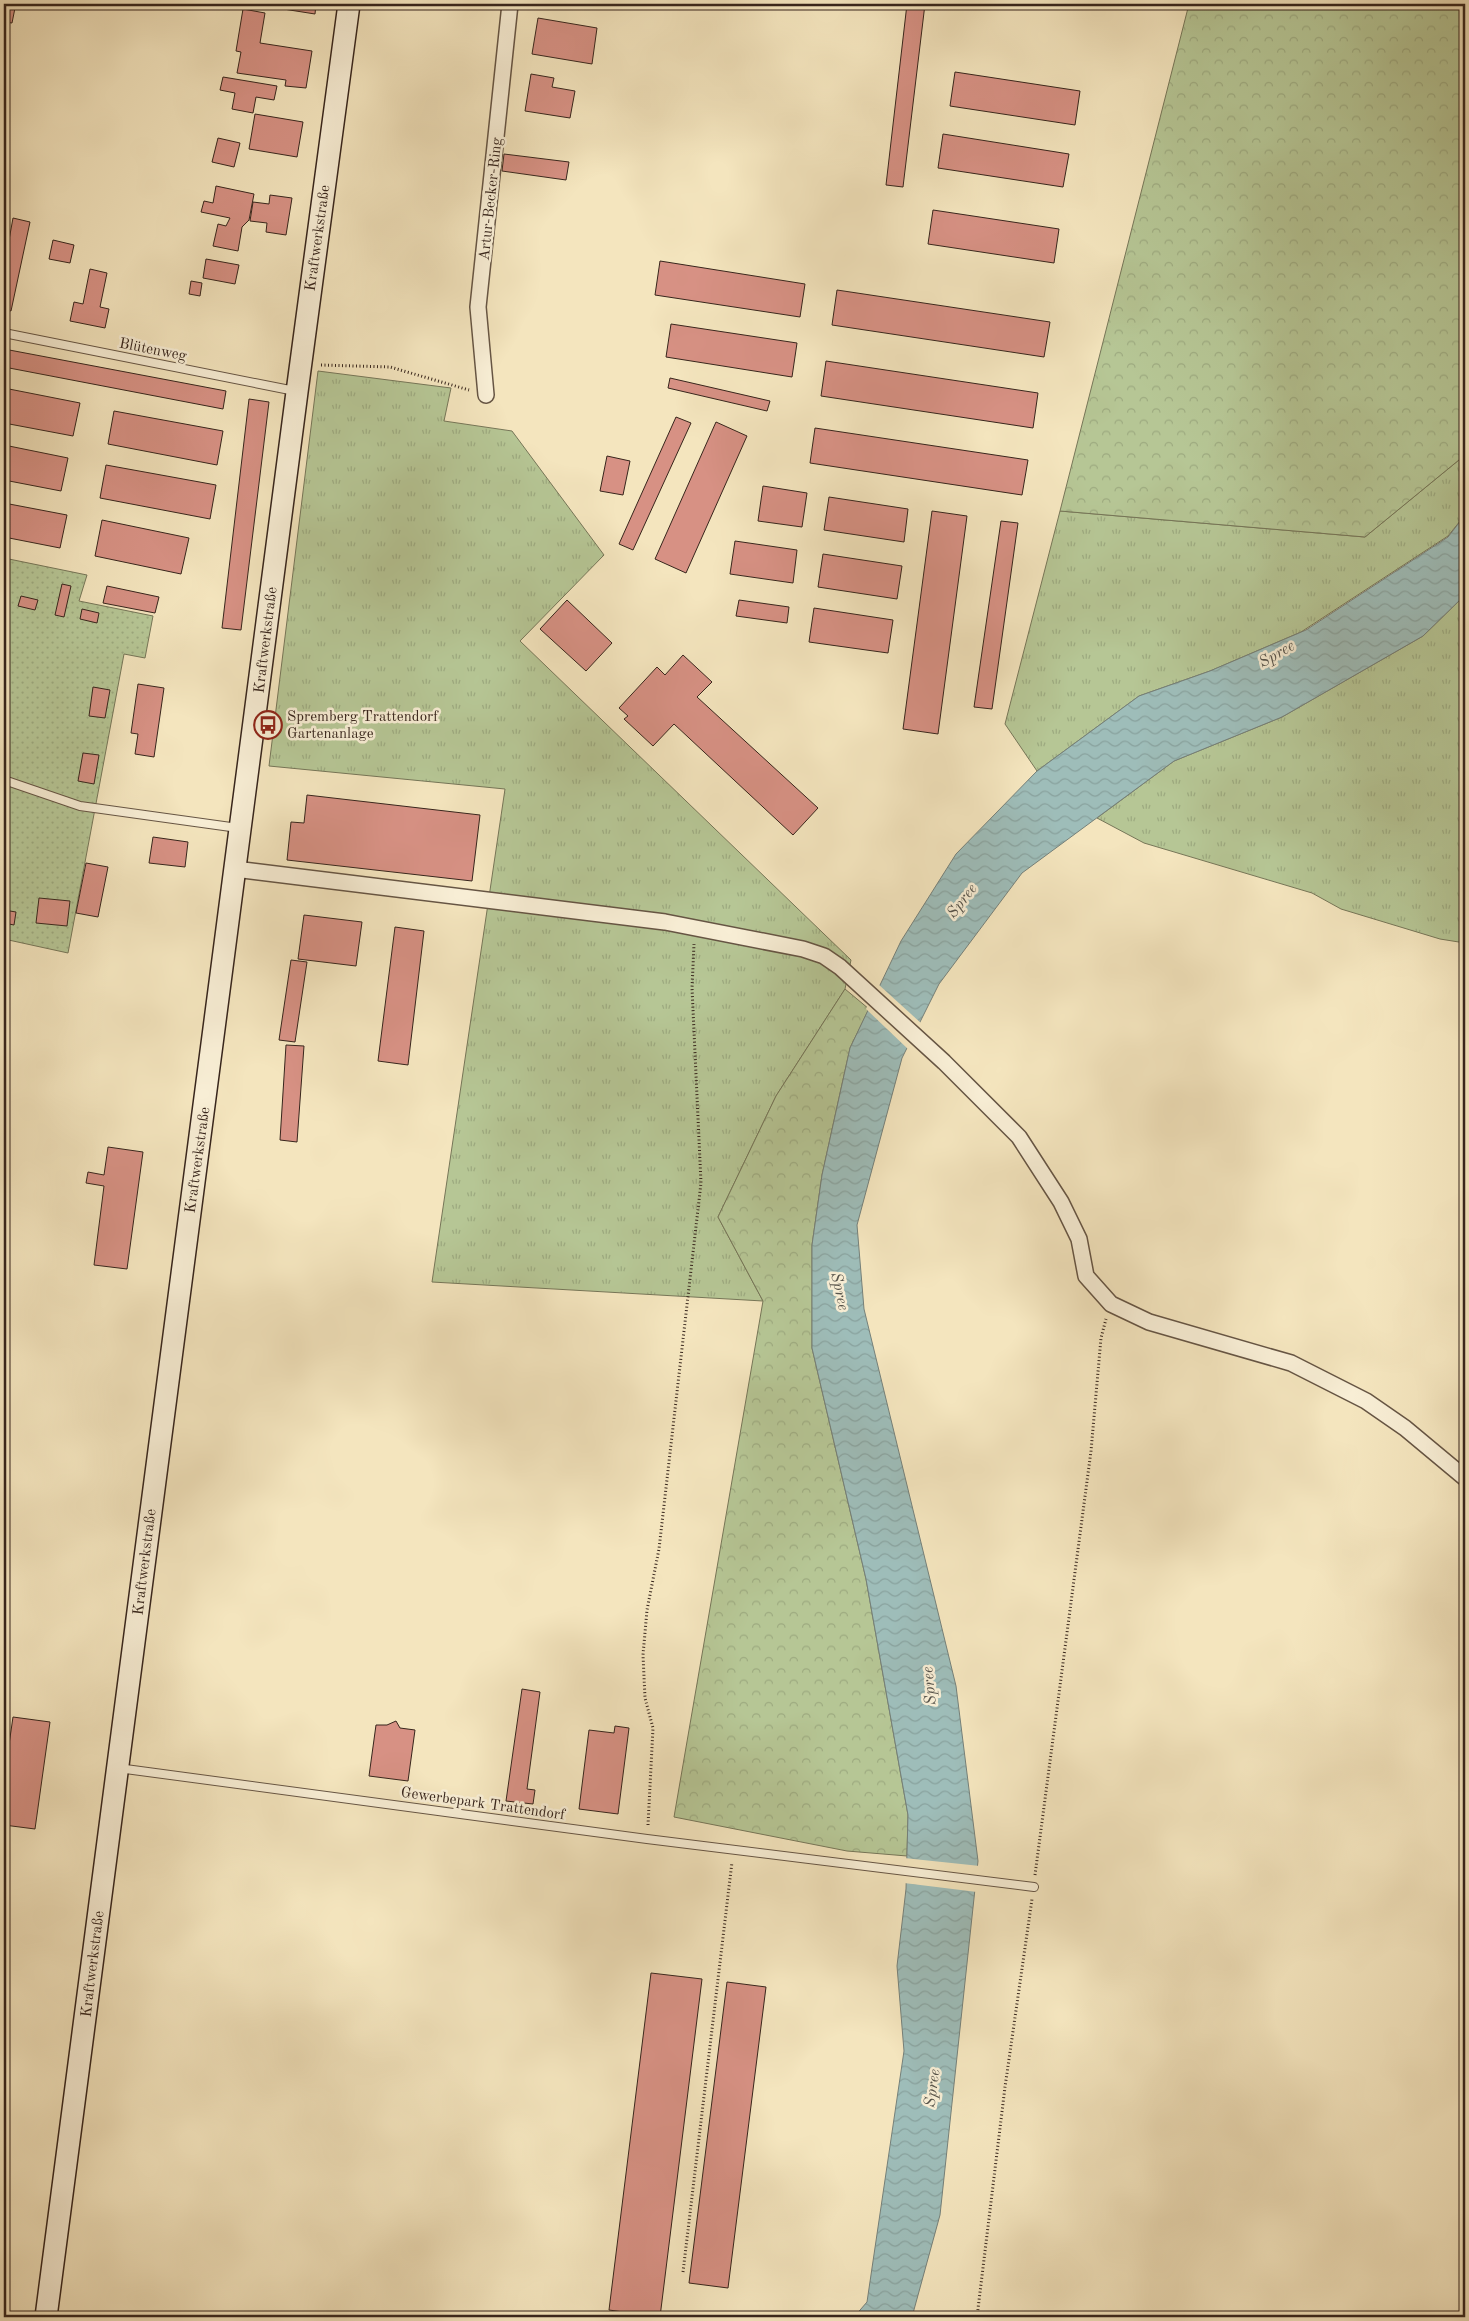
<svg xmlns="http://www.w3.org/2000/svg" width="1469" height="2321" font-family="'Old Standard TT',serif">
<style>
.grass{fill:url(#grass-tufts);stroke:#767658}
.forest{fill:url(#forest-crowns);stroke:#767658}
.park{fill:url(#park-dots);stroke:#767658}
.water{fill:url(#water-waves);stroke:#75807a}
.pier{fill:#f4e5be}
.building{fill:#d79184;stroke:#37251c}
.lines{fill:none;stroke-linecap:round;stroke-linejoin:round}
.service-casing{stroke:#654;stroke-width:10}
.minor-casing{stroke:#654;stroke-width:18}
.secondary-casing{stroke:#37251c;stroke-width:24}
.path{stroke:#37251c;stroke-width:3;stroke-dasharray:1 2.5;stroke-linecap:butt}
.service{stroke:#f8eed5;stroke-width:8}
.minor{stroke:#f8eed5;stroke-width:15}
.secondary{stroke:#f8eed5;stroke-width:21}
.labels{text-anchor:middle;stroke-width:5;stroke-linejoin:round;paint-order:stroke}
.street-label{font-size:15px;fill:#37251c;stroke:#f8eed5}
.poi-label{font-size:15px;fill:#37251c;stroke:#f8eed5;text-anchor:start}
.water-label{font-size:16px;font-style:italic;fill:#56534b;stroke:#f8eed5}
</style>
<defs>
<pattern id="grass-tufts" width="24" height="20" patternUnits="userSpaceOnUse" patternTransform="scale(1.25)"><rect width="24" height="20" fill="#b6c695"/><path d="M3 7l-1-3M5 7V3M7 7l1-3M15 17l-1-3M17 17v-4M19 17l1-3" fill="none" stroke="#9daa80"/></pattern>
<pattern id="forest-crowns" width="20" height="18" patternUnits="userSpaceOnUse" patternTransform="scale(1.25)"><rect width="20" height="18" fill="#b6c695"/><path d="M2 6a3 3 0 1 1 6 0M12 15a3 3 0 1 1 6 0" fill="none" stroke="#9daa80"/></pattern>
<pattern id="park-dots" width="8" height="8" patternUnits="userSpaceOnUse" patternTransform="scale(1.25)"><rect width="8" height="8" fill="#b6c695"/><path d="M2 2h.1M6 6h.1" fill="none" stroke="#9daa80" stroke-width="1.8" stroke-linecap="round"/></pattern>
<pattern id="water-waves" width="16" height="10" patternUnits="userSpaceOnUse" patternTransform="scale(1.25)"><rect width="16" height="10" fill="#9ebdb9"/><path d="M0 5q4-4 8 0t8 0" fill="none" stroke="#89a29e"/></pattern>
</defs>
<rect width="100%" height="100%" fill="#f4e5be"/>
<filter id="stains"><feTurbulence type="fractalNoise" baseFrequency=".004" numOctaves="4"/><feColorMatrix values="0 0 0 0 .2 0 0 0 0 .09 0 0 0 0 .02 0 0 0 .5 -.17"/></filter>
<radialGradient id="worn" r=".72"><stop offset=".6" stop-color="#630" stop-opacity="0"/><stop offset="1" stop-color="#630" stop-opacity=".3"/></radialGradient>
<!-- grass -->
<g class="grass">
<path d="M318 371 451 388 444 421 512 431 604 555 520 641 851 960 845 989 776 1096 718 1217 763 1301 432 1282 505 789 269 766Z"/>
<path d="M1465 455V515L1448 536 1301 632 1210 671 1139 696 1037 771 1005 724 1060 511 1365 537Z"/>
<path d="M1465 595V943L1440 939 1341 909 1312 893 1144 843 1097 818 1174 761 1282 717 1423 636Z"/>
</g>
<!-- forest -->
<g class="forest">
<path d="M1189 4H1465V455L1365 537 1060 511Z"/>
<path d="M845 989 869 1009 850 1048 822 1175 812 1245V1348L866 1579 908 1815 907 1856 847 1851 674 1817 763 1301 718 1217 776 1096Z"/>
</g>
<!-- park -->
<path class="park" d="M4 558 87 575 79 601 153 616 145 658 124 654 68 953 4 939Z"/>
<!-- water -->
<path class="water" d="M1465 515V595L1423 636 1282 717 1174 761 1022 873 939 984 902 1058 857 1225 864 1309 956 1686 978 1861 940 2215 912 2317H854L867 2302 904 2051 897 1966 906 1889 908 1815 866 1579 812 1348V1245L822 1175 850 1048 901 941 956 854 1037 771 1139 696 1210 671 1306 630 1448 537Z"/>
<!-- pier -->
<g class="pier">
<path d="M878 984 922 1024 909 1050 866 1009Z"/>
<path d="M904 1858 980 1866 977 1892 904 1883Z"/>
</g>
<!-- building -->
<g class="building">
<path d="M278 4H316L315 14 277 8Z"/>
<path d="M907 4H925L903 187 886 185Z"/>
<path d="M4 6 15 8 12 23 4 22Z"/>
<path d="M243 9 265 13 260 43 312 51 306 88 285 86 286 80 237 73 241 52 236 51Z"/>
<path d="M538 18 597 28 592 64 532 54Z"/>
<path d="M955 72 1080 91 1075 125 950 106Z"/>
<path d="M531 74 554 78 552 87 575 91 570 118 525 111Z"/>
<path d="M223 77 277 86 274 100 256 97 253 113 232 109 235 93 220 90Z"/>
<path d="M255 114 303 122 297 157 249 149Z"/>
<path d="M943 134 1069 154 1063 187 938 168Z"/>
<path d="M218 138 240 143 234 167 212 162Z"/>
<path d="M504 154 569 162 566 180 502 171Z"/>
<path d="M216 186 254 194 249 220 242 227 238 251 213 246 218 224 226 226 230 218 201 212 204 201 213 203Z"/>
<path d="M270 195 292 198 286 235 266 232 267 223 250 221 253 202 269 204Z"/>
<path d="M933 210 1059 229 1054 263 928 244Z"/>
<path d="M13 218 30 222 11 311 4 309V239L9 240Z"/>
<path d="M53 240 74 245 70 263 49 259Z"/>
<path d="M206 259 239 265 235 284 203 278Z"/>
<path d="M660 261 805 284 800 317 655 295Z"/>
<path d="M90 269 107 273 100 307 109 309 105 328 70 321 74 302 83 304Z"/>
<path d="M191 281 202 283 200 296 189 294Z"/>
<path d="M837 290 1050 322 1044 357 832 325Z"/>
<path d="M671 324 797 343 792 377 666 357Z"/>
<path d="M4 349 226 391 223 409 4 367Z"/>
<path d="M826 361 1038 393 1033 428 821 396Z"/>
<path d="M670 378 770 401 767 411 668 388Z"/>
<path d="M4 388 80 403 73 436 4 423Z"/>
<path d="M249 399 269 402 241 630 222 628Z"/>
<path d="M114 411 223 431 217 465 108 444Z"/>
<path d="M676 417 691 423 633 550 619 544Z"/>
<path d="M716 422 747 436 686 573 655 559Z"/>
<path d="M815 428 1028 460 1022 495 810 463Z"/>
<path d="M4 445 68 458 61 491 4 480Z"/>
<path d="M607 456 630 461 623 495 600 491Z"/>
<path d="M106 465 216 485 210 519 100 498Z"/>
<path d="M763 486 807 493 802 527 758 521Z"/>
<path d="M829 497 908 509 904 542 824 530Z"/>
<path d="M4 503 67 515 60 548 4 537Z"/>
<path d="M932 511 967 516 938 734 903 729Z"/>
<path d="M102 520 189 538 181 574 95 556Z"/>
<path d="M1001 521 1018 523 992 709 974 707Z"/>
<path d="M735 541 797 550 793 583 730 574Z"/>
<path d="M823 554 902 566 897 599 818 587Z"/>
<path d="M62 584 71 586 64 617 55 615Z"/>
<path d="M107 586 159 597 155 613 103 603Z"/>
<path d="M21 596 38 600 35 610 18 606Z"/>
<path d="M567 600 612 643 586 671 540 629Z"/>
<path d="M739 600 789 607 787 623 736 616Z"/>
<path d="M814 608 893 620 888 653 809 642Z"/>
<path d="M82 609 99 613 97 623 80 619Z"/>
<path d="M683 655 712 682 697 697 818 808 793 835 674 724 653 746 624 719 628 716 619 708 657 667 665 675Z"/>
<path d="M138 684 164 688 154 757 135 754 138 734 131 733Z"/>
<path d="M93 687 110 690 105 718 89 716Z"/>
<path d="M83 753 99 755 94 784 78 781Z"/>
<path d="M307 795 480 815 472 881 287 860 291 822 304 823Z"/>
<path d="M153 837 188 842 185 867 149 863Z"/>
<path d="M86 863 108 867 98 917 76 913Z"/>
<path d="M39 898 70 901 67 926 36 923Z"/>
<path d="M4 910 16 912 14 925 4 923Z"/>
<path d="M304 915 362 922 356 966 298 959Z"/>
<path d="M395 927 424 931 408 1065 378 1061Z"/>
<path d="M291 960 307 962 295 1042 279 1040Z"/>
<path d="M286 1045 304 1046 297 1142 280 1140Z"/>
<path d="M108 1147 143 1152 127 1269 94 1265 104 1186 86 1183 88 1172 104 1175Z"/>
<path d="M522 1689 540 1692 527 1789 535 1790 533 1804 506 1801Z"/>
<path d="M13 1717 50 1722 35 1829 4 1825V1779Z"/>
<path d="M396 1721 400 1728 415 1730 408 1781 369 1776 376 1725H387Z"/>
<path d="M615 1726 629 1728 618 1814 579 1809 589 1730 614 1733Z"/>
<path d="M651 1973 702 1979 660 2317 609 2310Z"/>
<path d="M727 1982 766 1987 728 2288 689 2283Z"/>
</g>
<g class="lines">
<defs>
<g id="service">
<path d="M4 333 295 391"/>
<path d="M4 780 80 806 238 828"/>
<path d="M118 1768 647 1839 1034 1887"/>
</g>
<g id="minor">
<path d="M486 395 478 307 510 4"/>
<path d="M235 869 665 922 803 949 824 956 840 967 944 1062 1019 1137 1061 1202 1079 1239 1086 1276 1111 1304 1149 1322 1291 1363 1366 1401 1405 1428 1465 1478"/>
</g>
<path id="secondary" d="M46 2317 297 392 349 4"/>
</defs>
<!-- service casing -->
<use href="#service" class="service-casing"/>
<!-- minor casing -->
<use href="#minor" class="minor-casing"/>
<!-- secondary casing -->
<use href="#secondary" class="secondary-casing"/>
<!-- path -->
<g class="path">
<path d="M321 365 390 367 469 390"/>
<path d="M648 1825 653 1728 645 1698 643 1655 647 1610 659 1549 701 1183 692 988 694 944"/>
<path d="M1035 1875 1091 1451 1101 1338 1106 1319"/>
<path d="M683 2272 732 1862"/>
<path d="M977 2317 1005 2087 1032 1899"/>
</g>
<!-- service -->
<use href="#service" class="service"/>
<!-- minor -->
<use href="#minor" class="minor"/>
<!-- secondary -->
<use href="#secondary" class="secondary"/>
</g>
<!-- icons -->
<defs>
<symbol id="bus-ring" viewBox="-11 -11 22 22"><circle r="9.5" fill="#f8eed5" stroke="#8f2418" stroke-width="1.5"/><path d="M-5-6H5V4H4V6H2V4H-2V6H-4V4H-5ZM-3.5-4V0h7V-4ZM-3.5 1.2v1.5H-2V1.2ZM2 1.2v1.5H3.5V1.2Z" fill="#8f2418"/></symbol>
</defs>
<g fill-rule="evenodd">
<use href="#bus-ring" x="252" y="709" width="32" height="32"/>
</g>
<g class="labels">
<!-- street labels -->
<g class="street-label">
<text transform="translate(490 199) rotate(-84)" y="5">Artur-Becker-Ring</text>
<text transform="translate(317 238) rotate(-82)" y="5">Kraftwerkstraße</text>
<text transform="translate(153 349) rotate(11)" y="5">Blütenweg</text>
<text transform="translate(265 640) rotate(-83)" y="5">Kraftwerkstraße</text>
<text transform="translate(197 1160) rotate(-82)" y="5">Kraftwerkstraße</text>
<text transform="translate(144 1562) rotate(-83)" y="5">Kraftwerkstraße</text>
<text transform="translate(483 1803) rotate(8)" y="5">Gewerbepark Trattendorf</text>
<text transform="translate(92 1964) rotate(-83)" y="5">Kraftwerkstraße</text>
</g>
<!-- poi labels -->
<g class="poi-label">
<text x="287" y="721">Spremberg Trattendorf<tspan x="287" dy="17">Gartenanlage</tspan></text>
</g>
<!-- water labels -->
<g class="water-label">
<text transform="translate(1276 653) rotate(-30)" y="6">Spree</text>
<text transform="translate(961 900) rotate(-52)" y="6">Spree</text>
<text transform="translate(841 1291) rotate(78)" y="6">Spree</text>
<text transform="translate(928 1686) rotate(-95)" y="6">Spree</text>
<text transform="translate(931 2088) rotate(-82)" y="6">Spree</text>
</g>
</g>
<!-- margin -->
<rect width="1469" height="2321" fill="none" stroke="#f4e5be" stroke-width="20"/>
<rect x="5" y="5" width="1459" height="2311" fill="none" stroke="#37251c" stroke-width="2.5"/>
<rect x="10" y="10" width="1449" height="2301" fill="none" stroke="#37251c"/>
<rect width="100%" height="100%" filter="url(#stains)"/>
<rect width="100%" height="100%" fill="url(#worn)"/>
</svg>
